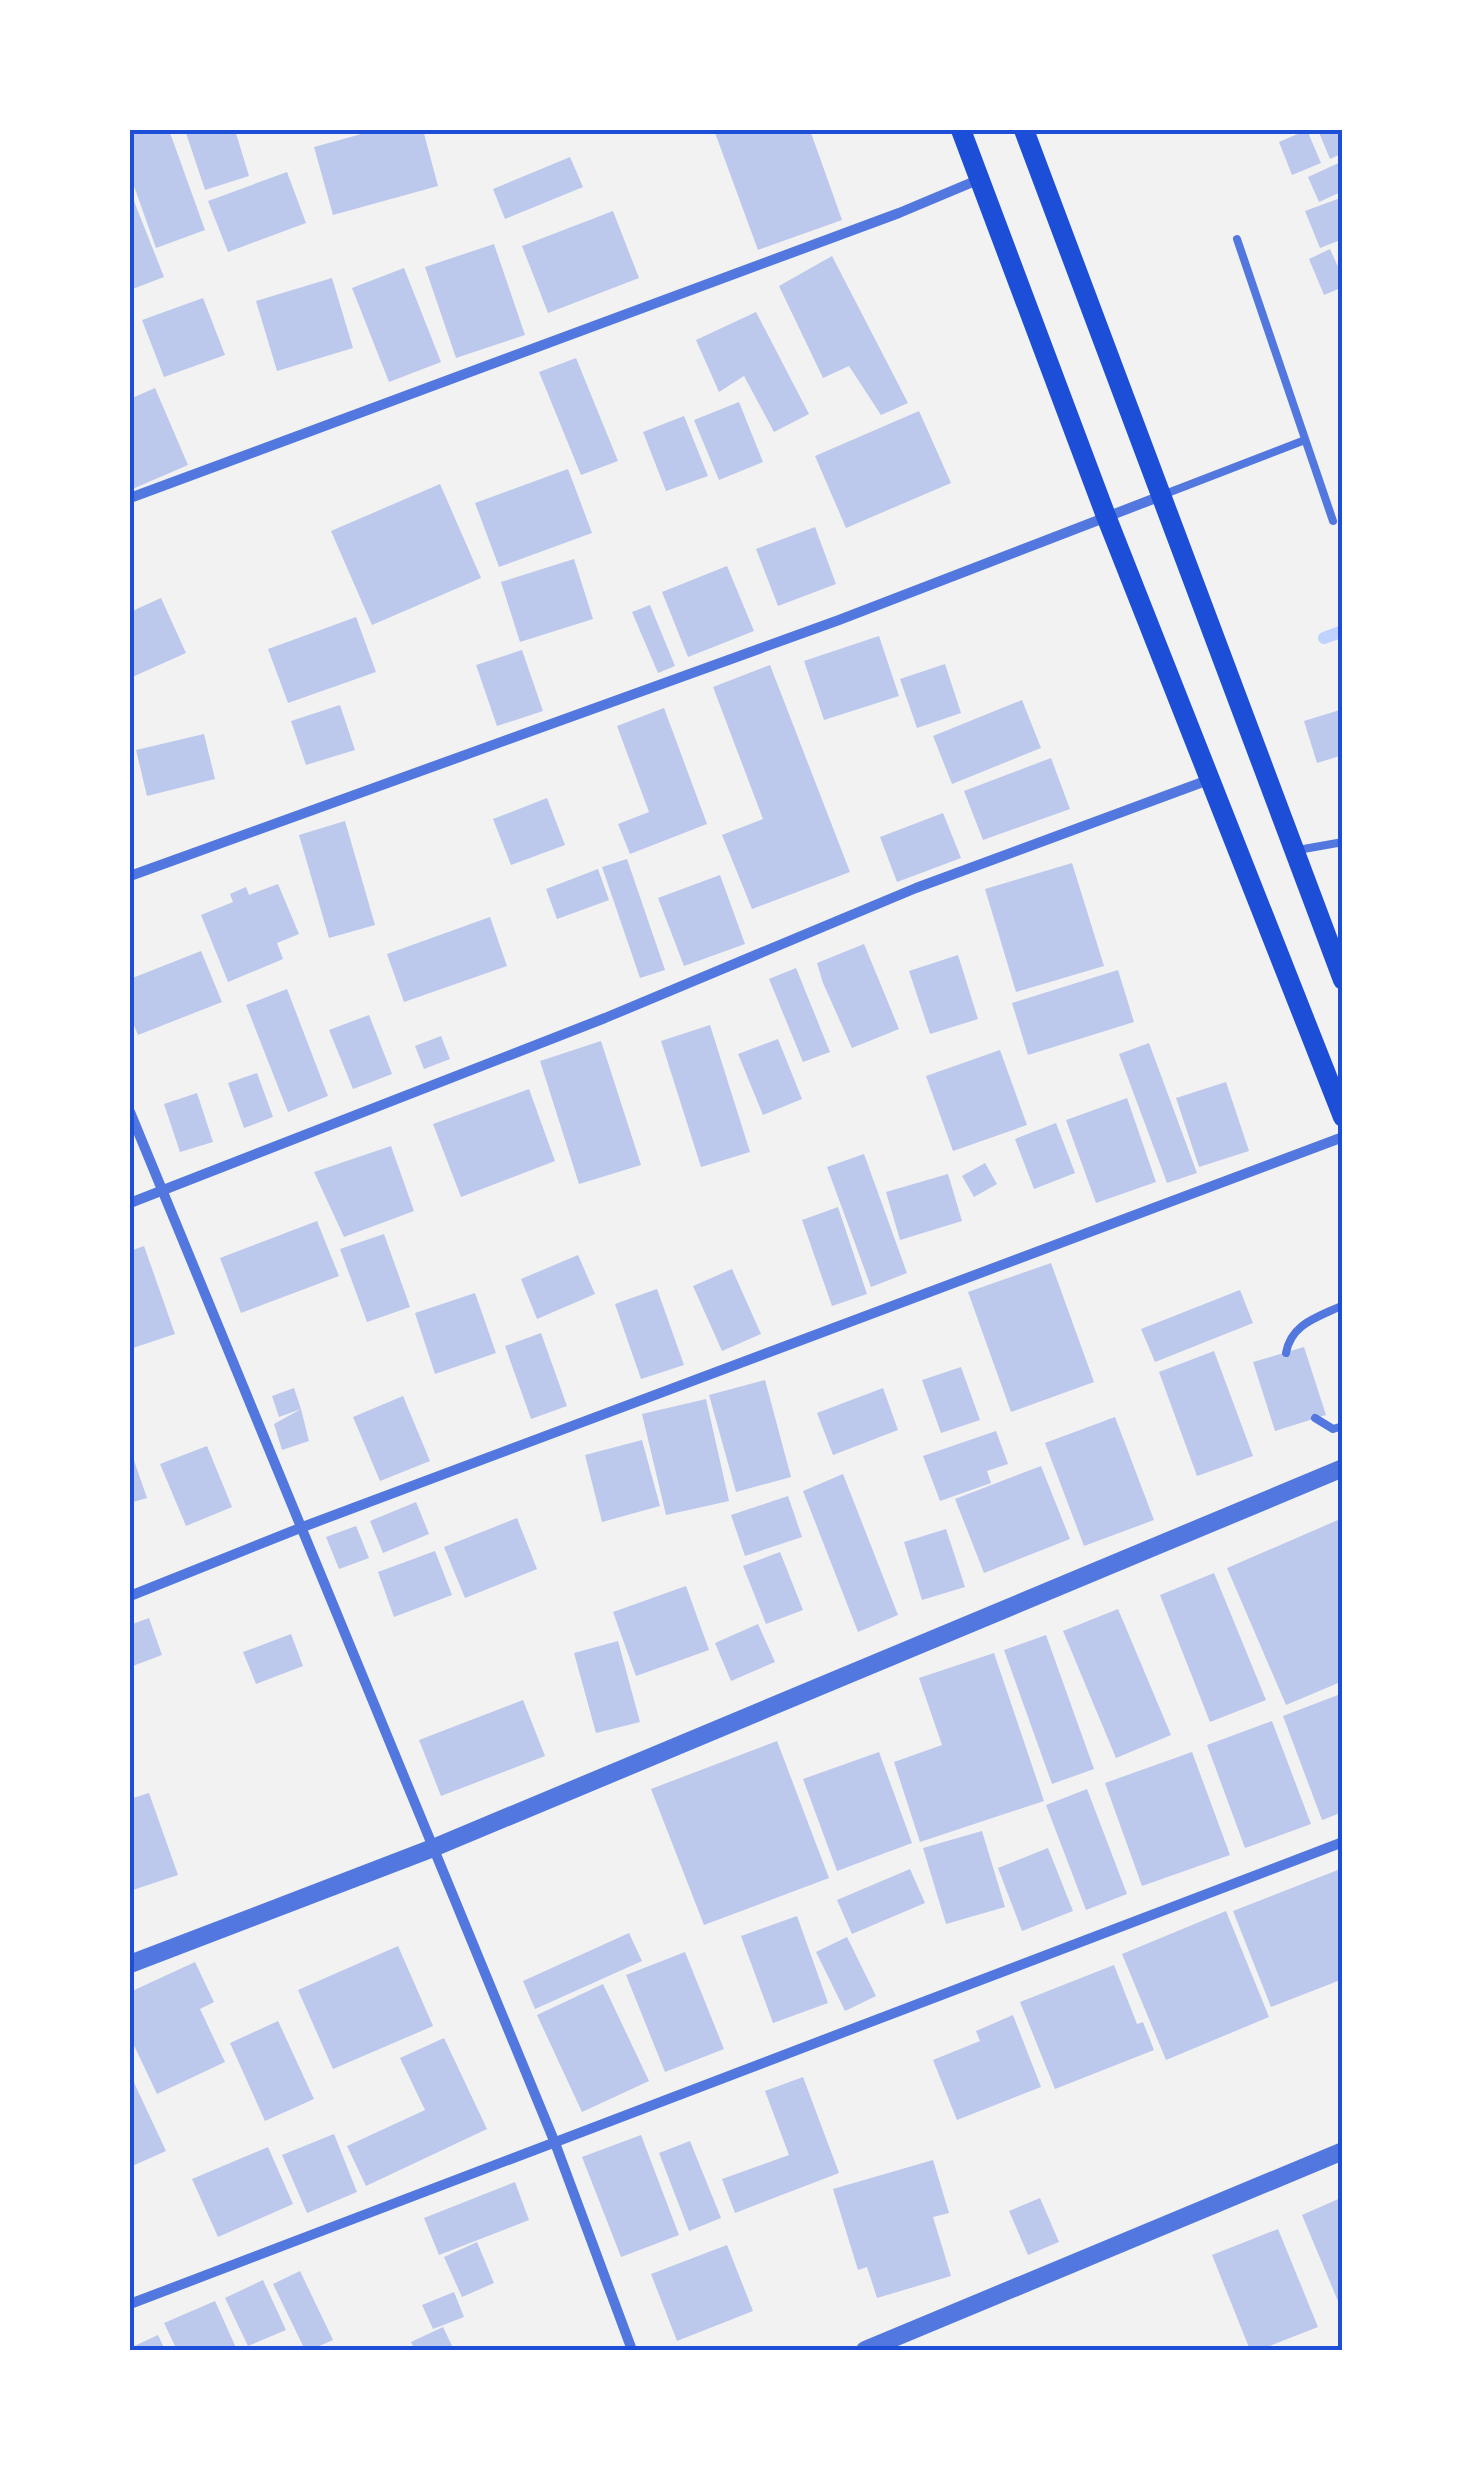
<svg xmlns="http://www.w3.org/2000/svg" width="1473" height="2480" font-family="'Alegreya Sans',sans-serif">
<style>
.lines{fill:none;stroke-linecap:round;stroke-linejoin:round}
.stream{stroke:#bfd3fe;stroke-width:12}
.building{fill:#bdc9ec}
.service{stroke:#5277de;stroke-width:8}
.minor{stroke:#5277de;stroke-width:10}
.tertiary{stroke:#5277de;stroke-width:18}
.secondary{stroke:#1d4ed8;stroke-width:20}
.neatline{fill:none;stroke:#1d4ed8;stroke-width:4}
</style>
<rect width="100%" height="100%" fill="#f2f2f2"/>
<g class="lines">
<!-- stream -->
<path class="stream" d="M1324 638 1343 631"/>
</g>
<!-- building -->
<g class="building">
<path d="M137 130H169L205 230 156 248 130 175V133Z"/>
<path d="M185 130H235L249 176 205 190Z"/>
<path d="M376 130H423L438 186 333 215 314 147Z"/>
<path d="M714 130H810L842 220 758 250Z"/>
<path d="M1307 130 1321 163 1292 175 1279 142Z"/>
<path d="M1318 130H1343V153L1330 159Z"/>
<path d="M570 157 583 187 505 219 493 189Z"/>
<path d="M1343 161V191L1319 202 1308 177Z"/>
<path d="M287 172 306 223 228 252 208 201Z"/>
<path d="M130 191 164 277 130 290Z"/>
<path d="M1343 197V239L1320 248 1305 211Z"/>
<path d="M613 211 639 278 548 313 522 246Z"/>
<path d="M494 244 525 335 456 358 425 267Z"/>
<path d="M1330 249 1343 278V287L1324 295 1309 259Z"/>
<path d="M832 256 908 403 881 415 849 366 823 378 779 286Z"/>
<path d="M404 268 441 362 389 382 352 288Z"/>
<path d="M332 278 353 348 277 371 256 301Z"/>
<path d="M203 298 225 355 164 377 142 320Z"/>
<path d="M756 312 809 414 774 432 744 376 719 392 696 340Z"/>
<path d="M576 358 618 461 581 475 539 372Z"/>
<path d="M155 388 188 465 130 490V399Z"/>
<path d="M739 402 763 462 719 480 694 420Z"/>
<path d="M919 411 951 483 846 528 815 456Z"/>
<path d="M684 416 708 476 666 491 643 432Z"/>
<path d="M568 469 592 533 499 567 475 503Z"/>
<path d="M440 484 481 578 372 625 331 531Z"/>
<path d="M815 527 836 584 778 606 756 549Z"/>
<path d="M574 559 593 619 520 642 501 582Z"/>
<path d="M727 566 754 631 688 657 662 592Z"/>
<path d="M161 598 186 653 130 678V612Z"/>
<path d="M650 605 675 666 658 673 632 612Z"/>
<path d="M356 617 376 672 288 703 268 649Z"/>
<path d="M879 636 899 696 824 720 804 661Z"/>
<path d="M522 650 543 711 497 726 476 665Z"/>
<path d="M945 664 961 713 917 728 900 679Z"/>
<path d="M770 665 850 872 752 909 722 835 763 819 713 687Z"/>
<path d="M1022 700 1041 748 952 784 933 736Z"/>
<path d="M340 705 355 750 306 765 291 721Z"/>
<path d="M664 708 707 824 630 854 618 824 649 812 617 726Z"/>
<path d="M1343 709V755L1317 763 1304 721Z"/>
<path d="M204 734 215 779 147 796 136 750Z"/>
<path d="M1051 758 1070 809 983 840 964 791Z"/>
<path d="M547 798 565 845 511 865 493 819Z"/>
<path d="M943 813 961 858 897 882 880 837Z"/>
<path d="M345 821 375 925 329 938 299 835Z"/>
<path d="M627 859 665 970 640 978 602 867Z"/>
<path d="M1072 863 1104 966 1016 992 985 889Z"/>
<path d="M598 869 609 900 557 919 546 889Z"/>
<path d="M720 875 745 944 684 966 658 898Z"/>
<path d="M278 884 299 934 277 943 283 959 228 982 201 915 233 902 230 894 246 887 249 895Z"/>
<path d="M490 917 507 966 404 1002 387 954Z"/>
<path d="M864 944 899 1029 852 1048 823 983 817 963Z"/>
<path d="M201 951 222 1002 138 1035 130 1016V979Z"/>
<path d="M958 955 978 1019 930 1034 909 971Z"/>
<path d="M796 968 830 1052 803 1062 769 979Z"/>
<path d="M1118 970 1134 1022 1028 1055 1012 1003Z"/>
<path d="M287 989 328 1096 288 1112 246 1005Z"/>
<path d="M369 1015 392 1074 353 1089 329 1030Z"/>
<path d="M710 1025 750 1152 701 1167 661 1041Z"/>
<path d="M441 1036 450 1059 424 1069 415 1046Z"/>
<path d="M778 1039 802 1099 763 1115 738 1054Z"/>
<path d="M601 1041 641 1165 579 1184 540 1061Z"/>
<path d="M1149 1043 1197 1173 1167 1183 1119 1054Z"/>
<path d="M1000 1050 1027 1125 953 1151 926 1076Z"/>
<path d="M257 1073 273 1117 244 1128 228 1083Z"/>
<path d="M1226 1082 1249 1151 1199 1167 1176 1098Z"/>
<path d="M529 1089 555 1161 461 1197 433 1124Z"/>
<path d="M197 1093 213 1142 180 1152 164 1104Z"/>
<path d="M1127 1098 1156 1182 1096 1203 1066 1120Z"/>
<path d="M1056 1123 1075 1173 1034 1189 1015 1139Z"/>
<path d="M391 1146 414 1211 344 1237 314 1172Z"/>
<path d="M864 1154 907 1273 871 1287 827 1167Z"/>
<path d="M985 1163 997 1184 974 1197 962 1176Z"/>
<path d="M948 1174 962 1221 900 1240 886 1192Z"/>
<path d="M838 1207 867 1294 832 1306 802 1220Z"/>
<path d="M317 1221 339 1276 241 1313 220 1258Z"/>
<path d="M384 1234 410 1307 367 1322 340 1249Z"/>
<path d="M144 1246 175 1334 130 1349V1251Z"/>
<path d="M578 1255 595 1294 537 1319 521 1279Z"/>
<path d="M1051 1263 1094 1382 1011 1412 968 1292Z"/>
<path d="M732 1269 761 1334 722 1351 693 1286Z"/>
<path d="M657 1289 684 1365 641 1379 615 1304Z"/>
<path d="M1240 1290 1253 1323 1155 1362 1141 1329Z"/>
<path d="M475 1293 496 1353 435 1374 415 1313Z"/>
<path d="M541 1333 567 1406 531 1419 505 1346Z"/>
<path d="M1304 1347 1326 1415 1275 1431 1253 1362Z"/>
<path d="M1214 1351 1253 1456 1197 1476 1159 1372Z"/>
<path d="M961 1367 980 1420 941 1433 922 1380Z"/>
<path d="M765 1380 791 1477 736 1492 709 1395Z"/>
<path d="M294 1388 301 1409 309 1441 282 1450 274 1424 301 1409 279 1417 272 1396Z"/>
<path d="M883 1388 898 1430 833 1455 817 1413Z"/>
<path d="M403 1396 430 1461 380 1481 353 1417Z"/>
<path d="M706 1399 729 1501 666 1515 642 1414Z"/>
<path d="M1115 1417 1154 1520 1084 1546 1045 1443Z"/>
<path d="M996 1431 1008 1464 987 1471 991 1483 940 1501 923 1456Z"/>
<path d="M642 1440 660 1506 602 1522 585 1455Z"/>
<path d="M207 1446 232 1507 186 1526 160 1464Z"/>
<path d="M130 1449 147 1498 130 1503Z"/>
<path d="M1041 1466 1070 1539 984 1573 955 1499Z"/>
<path d="M843 1474 898 1615 858 1632 803 1491Z"/>
<path d="M788 1496 802 1537 745 1556 731 1515Z"/>
<path d="M416 1502 429 1534 383 1553 370 1521Z"/>
<path d="M517 1518 537 1569 465 1598 444 1547Z"/>
<path d="M1338 1520 1343 1531V1681L1286 1705 1227 1568Z"/>
<path d="M356 1526 369 1558 339 1569 326 1537Z"/>
<path d="M946 1529 965 1587 922 1600 904 1542Z"/>
<path d="M435 1551 452 1595 394 1617 378 1572Z"/>
<path d="M780 1552 803 1610 766 1624 743 1566Z"/>
<path d="M1214 1573 1266 1700 1210 1722 1160 1595Z"/>
<path d="M686 1586 709 1650 636 1676 613 1612Z"/>
<path d="M1118 1609 1171 1735 1116 1758 1063 1631Z"/>
<path d="M149 1618 162 1655 130 1667V1625Z"/>
<path d="M758 1624 775 1662 731 1681 715 1643Z"/>
<path d="M291 1634 303 1666 256 1684 243 1652Z"/>
<path d="M1046 1635 1094 1769 1052 1784 1004 1650Z"/>
<path d="M618 1641 640 1722 596 1733 574 1653Z"/>
<path d="M994 1653 1044 1801 920 1842 894 1762 942 1745 919 1678Z"/>
<path d="M1343 1693V1812L1322 1820 1283 1716Z"/>
<path d="M523 1700 545 1756 441 1796 419 1740Z"/>
<path d="M1272 1721 1311 1824 1245 1848 1207 1745Z"/>
<path d="M777 1741 829 1878 704 1925 651 1789Z"/>
<path d="M879 1752 912 1843 837 1871 803 1779Z"/>
<path d="M1192 1752 1230 1855 1142 1886 1105 1783Z"/>
<path d="M1087 1789 1127 1894 1086 1910 1046 1805Z"/>
<path d="M149 1793 178 1875 130 1891V1799Z"/>
<path d="M982 1831 1005 1907 946 1924 923 1848Z"/>
<path d="M1048 1848 1073 1911 1022 1931 998 1868Z"/>
<path d="M1343 1868V1979L1271 2007 1233 1911Z"/>
<path d="M910 1869 925 1903 852 1934 837 1900Z"/>
<path d="M1226 1911 1269 2017 1166 2060 1122 1954Z"/>
<path d="M797 1916 828 2003 773 2023 741 1936Z"/>
<path d="M629 1933 642 1961 535 2009 523 1981Z"/>
<path d="M847 1937 876 1996 845 2011 816 1952Z"/>
<path d="M398 1946 433 2026 333 2069 298 1990Z"/>
<path d="M685 1952 724 2049 665 2072 626 1975Z"/>
<path d="M195 1962 214 2002 200 2009 225 2062 157 2094 130 2037V1992Z"/>
<path d="M1114 1965 1137 2024 1143 2022 1154 2050 1055 2089 1020 2002Z"/>
<path d="M603 1984 649 2081 582 2112 537 2015Z"/>
<path d="M1013 2015 1041 2087 957 2120 933 2060 980 2041 976 2031Z"/>
<path d="M278 2021 314 2099 265 2121 230 2043Z"/>
<path d="M444 2038 487 2129 366 2186 347 2146 425 2110 400 2058Z"/>
<path d="M130 2074 166 2151 130 2167Z"/>
<path d="M803 2077 839 2173 735 2213 722 2179 789 2155 765 2091Z"/>
<path d="M334 2134 357 2192 307 2213 282 2155Z"/>
<path d="M641 2135 679 2235 621 2257 582 2157Z"/>
<path d="M690 2141 721 2218 689 2231 659 2153Z"/>
<path d="M268 2147 293 2204 218 2237 192 2179Z"/>
<path d="M933 2160 949 2213 933 2217 951 2276 877 2298 867 2267 858 2270 833 2189Z"/>
<path d="M515 2182 529 2220 439 2255 424 2218Z"/>
<path d="M1343 2197V2313L1302 2215Z"/>
<path d="M1040 2198 1059 2242 1028 2255 1009 2211Z"/>
<path d="M1278 2229 1318 2327 1259 2350H1250L1212 2255Z"/>
<path d="M477 2242 494 2283 462 2297 444 2257Z"/>
<path d="M727 2245 753 2311 677 2341 651 2274Z"/>
<path d="M300 2271 333 2340 310 2350H305L273 2284Z"/>
<path d="M263 2280 286 2330 248 2346 225 2298Z"/>
<path d="M454 2292 464 2317 433 2329 422 2305Z"/>
<path d="M215 2301 237 2350H177L164 2323Z"/>
<path d="M443 2327 454 2350H415L411 2342Z"/>
<path d="M158 2335 165 2350H130V2348Z"/>
</g>
<g class="lines">
<!-- service -->
<g class="service">
<path d="M1237 239 1333 521"/>
<path d="M1165 494 1305 440"/>
<path d="M1298 850 1343 842"/>
<path d="M1286 1353C1291 1323 1319 1317 1343 1305"/>
<path d="M1315 1418 1333 1429 1343 1426"/>
</g>
<!-- minor -->
<g class="minor">
<path d="M130 498 899 213 980 179"/>
<path d="M130 876 839 620 1161 496"/>
<path d="M130 1112 555 2143 632 2350"/>
<path d="M130 1203 605 1018 916 888 1211 779"/>
<path d="M130 1596 300 1528 1343 1137"/>
<path d="M130 2304 1343 1842"/>
</g>
<!-- tertiary -->
<g class="tertiary">
<path d="M130 1964 433 1848 1343 1468"/>
<path d="M865 2350 1343 2151"/>
</g>
<!-- secondary -->
<g class="secondary">
<path d="M961 130 1106 516 1343 1117"/>
<path d="M1024 130 1343 980"/>
</g>
</g>
<!-- border -->
<rect width="1473" height="2480" fill="none" stroke="#ffffff" stroke-width="265"/>
<rect x="132" y="132" width="1208" height="2216" class="neatline"/>
</svg>
